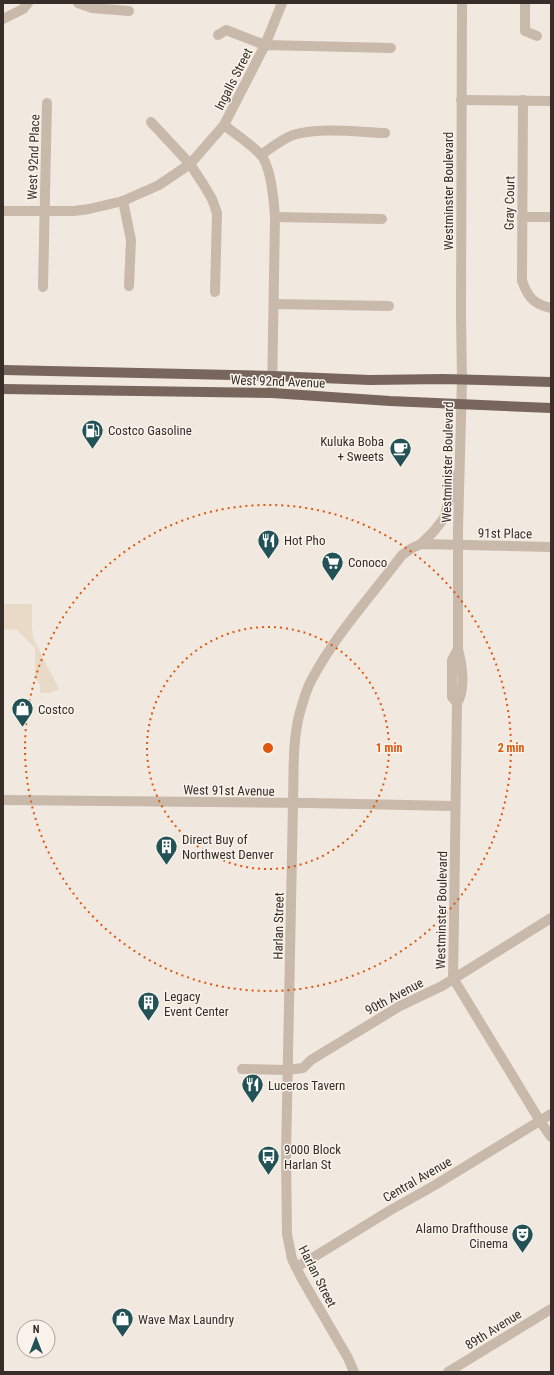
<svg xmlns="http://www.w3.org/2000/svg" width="554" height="1375" font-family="'Roboto Condensed',sans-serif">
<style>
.plaza{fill:#e8dac7}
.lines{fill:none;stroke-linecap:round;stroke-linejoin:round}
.minor{stroke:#c8b9ab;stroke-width:10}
.major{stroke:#78665c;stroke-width:10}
.ring{fill:none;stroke:#df570e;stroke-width:2;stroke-dasharray:2 4}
.labels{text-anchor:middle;stroke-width:3;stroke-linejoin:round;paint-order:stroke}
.street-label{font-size:13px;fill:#372e2a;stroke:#f9f3eb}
.poi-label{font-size:13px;fill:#372e2a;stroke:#f9f3eb;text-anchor:start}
.centre{fill:#df570e;stroke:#f9f3eb;stroke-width:2}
.ring-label{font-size:12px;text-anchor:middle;font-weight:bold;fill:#df570e;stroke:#f9f3eb;stroke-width:3;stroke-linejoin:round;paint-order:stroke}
</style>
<rect width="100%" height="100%" fill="#f1e9df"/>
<!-- plaza -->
<path class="plaza" d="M3 604H31L32 606V627L33 638 59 689 50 693H40V684L35 678V648L17 630 3 629Z"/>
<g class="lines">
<!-- minor -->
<g class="minor">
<path d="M78 3 92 8 129 11"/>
<path d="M462 3 461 315 462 380 458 530V649C462 664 466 690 457 703L454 920 453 978 540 1121 551 1137"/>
<path d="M525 3V31L537 36"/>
<path d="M3 19 23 9 28 3"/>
<path d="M218 35 226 30 265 45 282 3"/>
<path d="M461 100 551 101"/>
<path d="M523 100 522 281C528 297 533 304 551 308"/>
<path d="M151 122 190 164 205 187 212 199 217 213 215 292"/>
<path d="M224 125C234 133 252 145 260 154 271 165 274 202 275 217L272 393"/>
<path d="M261 155C271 148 282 139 293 135 320 127 357 132 385 133"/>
<path d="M123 201 131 240 129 286"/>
<path d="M3 211H74L89 209 123 201 159 185 190 164 224 125 265 45 391 48"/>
<path d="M275 217 382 219"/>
<path d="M522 217H551"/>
<path d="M43 287 47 103"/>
<path d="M274 304 389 306"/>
<path d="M421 544 434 531 444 518 456 475"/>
<path d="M457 703 452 697V660L458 649"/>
<path d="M3 800 309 803 455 806"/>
<path d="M242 1069 287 1070 303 1068 311 1060 400 1006 442 986 551 918"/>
<path d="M296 1267 309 1260 389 1211 435 1185 551 1114"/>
<path d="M354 1372 348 1358 302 1279 292 1259 287 1234 286 1156 293 803C294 773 292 741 300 712 303 702 306 690 311 681 335 635 371 596 402 555L412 548 421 544 551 547"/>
<path d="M448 1372 551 1309"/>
</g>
<!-- major -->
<g class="major">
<path d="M3 370 273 376 370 380 443 379 551 382"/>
<path d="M3 389 272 393 390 401 551 408"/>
</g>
</g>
<!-- distance rings -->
<g class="ring">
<circle cx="268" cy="748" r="121"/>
<circle cx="268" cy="748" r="243"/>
</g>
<!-- icons -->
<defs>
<symbol id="fuel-pin" viewBox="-11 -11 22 30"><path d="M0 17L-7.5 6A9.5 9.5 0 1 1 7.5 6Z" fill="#225256" stroke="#f9f3eb"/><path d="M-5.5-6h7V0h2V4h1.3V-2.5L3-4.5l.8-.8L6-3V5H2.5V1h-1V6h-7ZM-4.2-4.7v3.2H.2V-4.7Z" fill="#fff"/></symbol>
<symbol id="cafe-pin" viewBox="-11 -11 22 30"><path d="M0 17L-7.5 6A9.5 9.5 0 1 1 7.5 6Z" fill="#225256" stroke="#f9f3eb"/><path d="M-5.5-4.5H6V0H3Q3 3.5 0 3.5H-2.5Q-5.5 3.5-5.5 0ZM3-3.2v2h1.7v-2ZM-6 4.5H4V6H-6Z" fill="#fff"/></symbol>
<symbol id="restaurant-pin" viewBox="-11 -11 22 30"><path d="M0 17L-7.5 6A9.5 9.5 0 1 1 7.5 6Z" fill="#225256" stroke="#f9f3eb"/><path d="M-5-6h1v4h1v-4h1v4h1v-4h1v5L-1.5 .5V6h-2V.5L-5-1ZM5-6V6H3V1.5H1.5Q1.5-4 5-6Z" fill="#fff"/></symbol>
<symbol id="supermarket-pin" viewBox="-11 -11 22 30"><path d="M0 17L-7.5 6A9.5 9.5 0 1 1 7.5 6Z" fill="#225256" stroke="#f9f3eb"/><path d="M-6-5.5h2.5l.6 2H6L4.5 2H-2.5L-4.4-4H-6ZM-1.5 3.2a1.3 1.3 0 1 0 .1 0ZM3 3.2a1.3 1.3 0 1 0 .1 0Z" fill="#fff"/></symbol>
<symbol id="shop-pin" viewBox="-11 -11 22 30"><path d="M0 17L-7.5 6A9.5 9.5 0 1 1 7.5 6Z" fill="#225256" stroke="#f9f3eb"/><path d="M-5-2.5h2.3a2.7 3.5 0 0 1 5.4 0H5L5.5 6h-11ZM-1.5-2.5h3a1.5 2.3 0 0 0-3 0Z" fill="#fff"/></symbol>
<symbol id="building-pin" viewBox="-11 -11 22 30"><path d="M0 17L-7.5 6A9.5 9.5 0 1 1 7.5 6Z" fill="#225256" stroke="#f9f3eb"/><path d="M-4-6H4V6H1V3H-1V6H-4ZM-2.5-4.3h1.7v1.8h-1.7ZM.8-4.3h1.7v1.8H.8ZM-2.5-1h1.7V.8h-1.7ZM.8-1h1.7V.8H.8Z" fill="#fff"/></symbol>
<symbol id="bus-pin" viewBox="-11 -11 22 30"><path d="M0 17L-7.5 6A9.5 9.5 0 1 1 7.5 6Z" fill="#225256" stroke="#f9f3eb"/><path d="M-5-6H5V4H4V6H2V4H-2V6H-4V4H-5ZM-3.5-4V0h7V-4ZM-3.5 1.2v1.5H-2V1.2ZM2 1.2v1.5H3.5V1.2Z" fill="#fff"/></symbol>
<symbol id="theatre-pin" viewBox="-11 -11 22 30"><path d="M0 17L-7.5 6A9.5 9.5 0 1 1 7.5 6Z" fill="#225256" stroke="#f9f3eb"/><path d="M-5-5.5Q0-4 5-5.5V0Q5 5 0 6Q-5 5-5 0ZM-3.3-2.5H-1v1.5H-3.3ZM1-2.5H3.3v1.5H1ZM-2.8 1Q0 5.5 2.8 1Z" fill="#fff"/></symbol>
</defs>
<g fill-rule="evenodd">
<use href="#fuel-pin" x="80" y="418" width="25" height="34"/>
<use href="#cafe-pin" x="388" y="436" width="25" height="34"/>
<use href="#restaurant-pin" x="256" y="528" width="25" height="34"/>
<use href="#supermarket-pin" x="320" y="550" width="25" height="34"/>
<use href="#shop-pin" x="10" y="696" width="25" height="34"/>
<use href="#building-pin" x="154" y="834" width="25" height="34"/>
<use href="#building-pin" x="136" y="990" width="25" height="34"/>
<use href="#restaurant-pin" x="240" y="1072" width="25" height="34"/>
<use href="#bus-pin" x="256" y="1144" width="25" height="34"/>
<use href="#theatre-pin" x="510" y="1222" width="25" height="34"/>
<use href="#shop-pin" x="110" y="1306" width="25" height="34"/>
</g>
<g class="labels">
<!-- street labels -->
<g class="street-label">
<text transform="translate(233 79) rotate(-63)" y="5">Ingalls Street</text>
<text transform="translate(33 157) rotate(-88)" y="5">West 92nd Place</text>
<text transform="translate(448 191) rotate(-90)" y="5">Westminster Boulevard</text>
<text transform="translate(509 203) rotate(-89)" y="5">Gray Court</text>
<text transform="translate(278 381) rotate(2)" y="5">West 92nd Avenue</text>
<text transform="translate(447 462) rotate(-89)" y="5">Westminister Boulevard</text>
<text transform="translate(505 533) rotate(1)" y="5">91st Place</text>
<text transform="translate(229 790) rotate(1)" y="5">West 91st Avenue</text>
<text transform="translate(441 910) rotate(-89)" y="5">Westminster Boulevard</text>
<text transform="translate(278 926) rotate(-89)" y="5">Harlan Street</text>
<text transform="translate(394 996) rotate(-28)" y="5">90th Avenue</text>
<text transform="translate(417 1179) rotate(-30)" y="5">Central Avenue</text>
<text transform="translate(318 1276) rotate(63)" y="5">Harlan Street</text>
<text transform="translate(493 1329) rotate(-32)" y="5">89th Avenue</text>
</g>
<!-- poi labels -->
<g class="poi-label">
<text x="108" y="435">Costco Gasoline</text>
<text x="384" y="446" text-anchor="end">Kuluka Boba<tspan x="384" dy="15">+ Sweets</tspan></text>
<text x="284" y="545">Hot Pho</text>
<text x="348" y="567">Conoco</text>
<text x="38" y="714">Costco</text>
<text x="182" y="844">Direct Buy of<tspan x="182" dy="15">Northwest Denver</tspan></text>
<text x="164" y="1001">Legacy<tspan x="164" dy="15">Event Center</tspan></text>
<text x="268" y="1090">Luceros Tavern</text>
<text x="284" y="1154">9000 Block<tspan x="284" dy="15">Harlan St</tspan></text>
<text x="508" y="1233" text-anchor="end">Alamo Drafthouse<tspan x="508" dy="15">Cinema</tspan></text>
<text x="138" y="1324">Wave Max Laundry</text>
</g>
</g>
<circle cx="268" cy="748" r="6" class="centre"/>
<g class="ring-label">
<text x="389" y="752">1 min</text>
<text x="511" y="752">2 min</text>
</g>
<!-- border -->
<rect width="554" height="1375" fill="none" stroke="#372e2a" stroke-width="8"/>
<!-- north arrow -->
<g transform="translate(36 1339)"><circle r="19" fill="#f9f3eb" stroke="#aba49e"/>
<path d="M0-3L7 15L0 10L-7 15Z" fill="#225256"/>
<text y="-6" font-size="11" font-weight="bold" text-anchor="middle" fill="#372e2a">N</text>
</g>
</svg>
